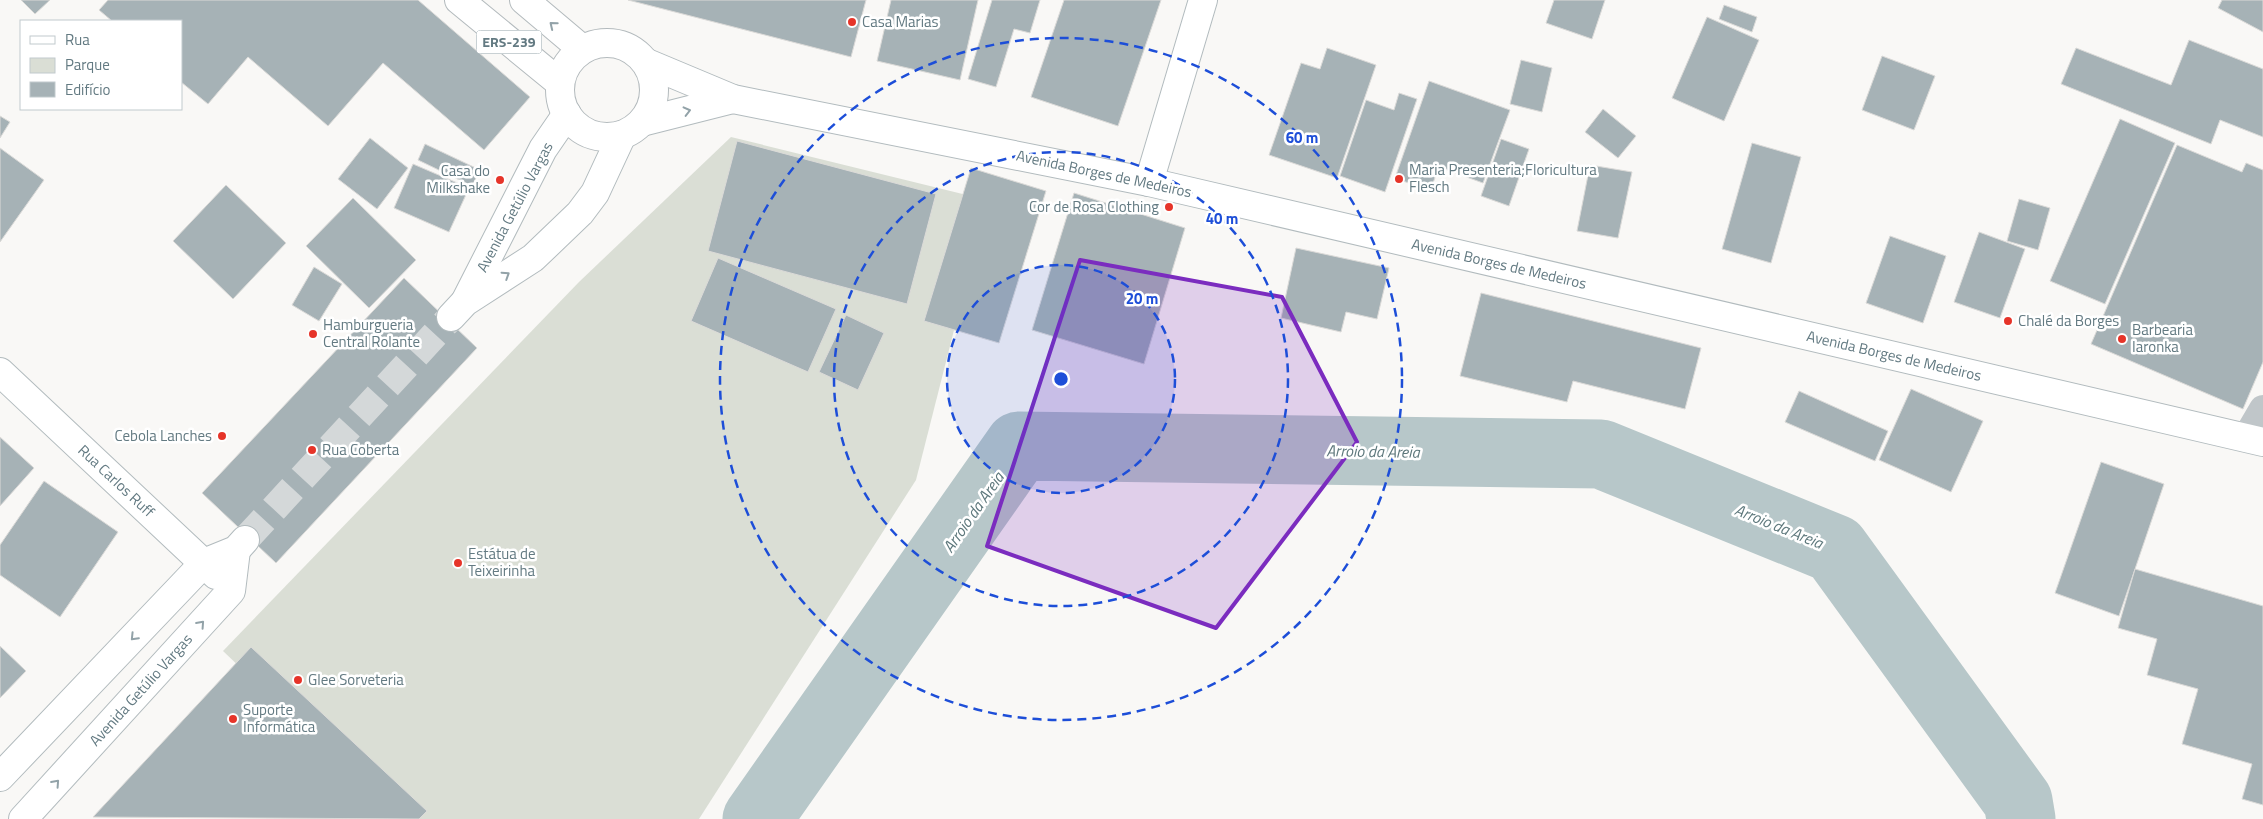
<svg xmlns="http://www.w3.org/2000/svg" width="2263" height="819" font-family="'Titillium Web',sans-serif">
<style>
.green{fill:#daded5}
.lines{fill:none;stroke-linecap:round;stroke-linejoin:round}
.river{stroke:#b7c7c9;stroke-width:69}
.building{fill:#a6b2b6;stroke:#dbdad8}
.secondary-tunnel{stroke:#d4d8d9;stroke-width:28;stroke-dasharray:28 14;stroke-linecap:butt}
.secondary-casing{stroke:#b2bbbe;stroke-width:30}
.primary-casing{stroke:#b3babd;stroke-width:30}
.street{stroke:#c0c6c9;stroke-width:28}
.secondary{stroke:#fff;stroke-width:28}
.primary{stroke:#fff;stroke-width:28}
.oneway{stroke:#92a2a8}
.marked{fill:#7b2cbf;fill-opacity:0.2;stroke:#7b2cbf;stroke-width:4;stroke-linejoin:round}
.ring{fill:none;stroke:#1d4ed8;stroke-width:2.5;stroke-dasharray:9 6}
.poi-dot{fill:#e63429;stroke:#fff;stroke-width:2}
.labels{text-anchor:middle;stroke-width:5;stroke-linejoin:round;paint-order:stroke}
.shield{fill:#fff;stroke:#92a2a8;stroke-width:1}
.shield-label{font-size:14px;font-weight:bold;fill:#637a82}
.poi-label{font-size:15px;fill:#637a82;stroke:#fff;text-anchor:start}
.street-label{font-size:15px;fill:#637a82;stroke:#fff}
.water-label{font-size:16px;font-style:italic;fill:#5e787c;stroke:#fff}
.centre{fill:#1d4ed8;stroke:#fff;stroke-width:2.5}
.ring-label{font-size:15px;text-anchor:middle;font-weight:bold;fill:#1d4ed8;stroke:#fff;stroke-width:5;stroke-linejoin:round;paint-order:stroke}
</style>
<rect width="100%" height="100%" fill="#f9f8f6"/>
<!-- green -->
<path class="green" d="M731 137 987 200 916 480 699 819H399L223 651 579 282Z"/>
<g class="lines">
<!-- river -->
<path class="river" d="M757 819 1019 446 1601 454 1835 549 2018 801 2021 819"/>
</g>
<!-- building -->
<g class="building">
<path d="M21 0H50L35 14Z"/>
<path d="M108 0H418L530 97 484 150 383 63 328 126 248 57 208 104 181 82V21H112L99 10Z"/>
<path d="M628 0H866L851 57Z"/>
<path d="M891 0H978L960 80 877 61Z"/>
<path d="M992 0H1040L1030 33 1014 29 996 87 968 79Z"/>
<path d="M1064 0H1161L1118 126 1031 97Z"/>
<path d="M1554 0H1605L1592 39 1546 23Z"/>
<path d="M2222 0H2263V32L2218 8Z"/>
<path d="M1724 5 1757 17 1752 32 1719 19Z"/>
<path d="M1707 17 1759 40 1724 121 1672 98Z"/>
<path d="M2189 40 2263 69V137L2220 120 2211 144 2061 84 2076 48 2171 85Z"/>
<path d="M1327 48 1376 65 1337 178 1269 155 1301 63 1320 69Z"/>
<path d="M1882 56 1935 76 1914 130 1862 110Z"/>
<path d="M1521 60 1552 68 1542 112 1510 104Z"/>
<path d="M1429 81 1510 110 1483 183 1439 167 1430 191 1395 178Z"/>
<path d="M1399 93 1417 99 1385 192 1340 176 1366 100 1394 110Z"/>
<path d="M1603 109 1636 136 1618 158 1585 132Z"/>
<path d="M0 116 10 122 0 138Z"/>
<path d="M2120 119 2175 143 2105 304 2050 281Z"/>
<path d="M370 138 408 168 377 209 338 179Z"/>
<path d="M1501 139 1529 149 1509 206 1481 196Z"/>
<path d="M737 141 936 194 907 304 708 251Z"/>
<path d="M1752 143 1801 157 1771 263 1722 249Z"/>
<path d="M425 144 480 170 472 186 418 160Z"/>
<path d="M2177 145 2242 172 2246 163 2263 170V362L2243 409 2091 344Z"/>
<path d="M0 148 44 180 0 242Z"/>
<path d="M413 164 469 188 449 232 394 208Z"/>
<path d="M1590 165 1632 172 1618 238 1577 231Z"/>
<path d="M971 168 1046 191 999 343 924 321Z"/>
<path d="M226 185 286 243 233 299 173 241Z"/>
<path d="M1074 193 1185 228 1144 364 1032 330Z"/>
<path d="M353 198 416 260 369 308 306 246Z"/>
<path d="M2019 199 2050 208 2038 250 2007 241Z"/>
<path d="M1979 232 2025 249 2000 318 1954 302Z"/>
<path d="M1890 236 1946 256 1923 323 1866 303Z"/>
<path d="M1296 248 1389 268 1377 319 1346 312 1341 332 1281 318Z"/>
<path d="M718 258 836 309 808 372 691 321Z"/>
<path d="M314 267 342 284 319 321 292 305Z"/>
<path d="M404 278 477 348 276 563 202 493Z"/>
<path d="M1481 293 1701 348 1685 409 1573 381 1567 402 1460 376Z"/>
<path d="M846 315 884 333 858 390 819 372Z"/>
<path d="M1911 389 1983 421 1951 492 1879 460Z"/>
<path d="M1799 391 1888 431 1875 461 1785 422Z"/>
<path d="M0 437 34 468 0 506Z"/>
<path d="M2101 462 2164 484 2119 616 2055 593Z"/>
<path d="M44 481 118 532 60 617 0 575V545Z"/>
<path d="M2135 569 2263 606V805L2242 799 2252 764 2182 744 2198 689 2147 675 2157 639 2118 628Z"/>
<path d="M0 646 26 671 0 698Z"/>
<path d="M251 647 427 811 419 819 93 817Z"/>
</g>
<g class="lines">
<!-- secondary-tunnel -->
<path class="secondary-tunnel" d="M245 540 451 317"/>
<defs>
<g id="secondary">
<path d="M647 63 733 99 1149 182 2263 442"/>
<path d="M642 122 733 99"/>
<path d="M1149 182 1203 0"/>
<path d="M466 300 543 149 567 114"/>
<path d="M451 317 465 302 533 258 580 213 595 193 622 135"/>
<path d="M0 372 216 575"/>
<path d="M0 777 204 563 236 550 245 540"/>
<path d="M23 819 231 591 236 550"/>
</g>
<g id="primary">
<path d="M459 0 560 83"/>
<path d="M524 0 582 49"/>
<circle cx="607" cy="90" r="47"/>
</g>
</defs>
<!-- secondary casing -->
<use href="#secondary" class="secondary-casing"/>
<!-- primary casing -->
<use href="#primary" class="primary-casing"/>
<!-- street -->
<path class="street" d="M2246 438 2263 409"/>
<!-- secondary -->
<use href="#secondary" class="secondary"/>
<!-- primary -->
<use href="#primary" class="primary"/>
</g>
<!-- one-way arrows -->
<defs><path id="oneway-chevron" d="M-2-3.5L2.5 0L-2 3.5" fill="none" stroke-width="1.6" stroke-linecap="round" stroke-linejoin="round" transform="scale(1.25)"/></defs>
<g class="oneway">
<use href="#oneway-chevron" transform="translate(553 25) rotate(-141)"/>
<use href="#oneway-chevron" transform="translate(687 111) rotate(-14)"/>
<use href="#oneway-chevron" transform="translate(506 275) rotate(-33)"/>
<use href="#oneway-chevron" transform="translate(201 624) rotate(-48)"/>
<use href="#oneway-chevron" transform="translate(134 637) rotate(134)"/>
<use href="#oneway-chevron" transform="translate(56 783) rotate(-48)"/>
</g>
<!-- marked area -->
<path class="marked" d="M1080 260 1282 297 1357 442 1216 628 987 546Z"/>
<!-- distance rings -->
<circle cx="1061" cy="379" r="114" fill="#1d4ed8" fill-opacity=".12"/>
<g class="ring">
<circle cx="1061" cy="379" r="114"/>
<circle cx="1061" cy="379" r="227"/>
<circle cx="1061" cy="379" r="341"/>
</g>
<!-- markers -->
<g class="poi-dot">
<circle cx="852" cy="22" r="5"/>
<circle cx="1399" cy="179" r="5"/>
<circle cx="500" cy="180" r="5"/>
<circle cx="1169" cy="207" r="5"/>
<circle cx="2008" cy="321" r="5"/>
<circle cx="313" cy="334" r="5"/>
<circle cx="2122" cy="339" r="5"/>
<circle cx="222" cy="436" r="5"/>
<circle cx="312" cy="450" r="5"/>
<circle cx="458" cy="563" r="5"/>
<circle cx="298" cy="680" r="5"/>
<circle cx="233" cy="719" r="5"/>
</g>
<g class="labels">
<!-- shield labels -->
<rect class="shield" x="476.5" y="30.5" width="65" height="23" rx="4"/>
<g class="shield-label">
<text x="509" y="47">ERS-239</text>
</g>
<!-- poi labels -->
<g class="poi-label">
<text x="862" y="27">Casa Marias</text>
<text x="1409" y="175">Maria Presenteria;Floricultura<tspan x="1409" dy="17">Flesch</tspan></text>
<text x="490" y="176" text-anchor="end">Casa do<tspan x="490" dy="17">Milkshake</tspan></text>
<text x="1159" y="212" text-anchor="end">Cor de Rosa Clothing</text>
<text x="2018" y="326">Chalé da Borges</text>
<text x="323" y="330">Hamburgueria<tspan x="323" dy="17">Central Rolante</tspan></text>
<text x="2132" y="335">Barbearia<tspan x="2132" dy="17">Iaronka</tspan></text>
<text x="212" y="441" text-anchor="end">Cebola Lanches</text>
<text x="322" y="455">Rua Coberta</text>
<text x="468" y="559">Estátua de<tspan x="468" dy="17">Teixeirinha</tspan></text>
<text x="308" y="685">Glee Sorveteria</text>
<text x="243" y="715">Suporte<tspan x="243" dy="17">Informática</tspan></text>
</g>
<!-- street labels -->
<g class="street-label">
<text transform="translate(1104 174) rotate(12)" y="5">Avenida Borges de Medeiros</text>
<text transform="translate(515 207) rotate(-62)" y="5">Avenida Getúlio Vargas</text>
<text transform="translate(1499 264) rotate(13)" y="5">Avenida Borges de Medeiros</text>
<text transform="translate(1894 356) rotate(13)" y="5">Avenida Borges de Medeiros</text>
<text transform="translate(116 481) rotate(43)" y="5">Rua Carlos Ruff</text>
<text transform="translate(141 690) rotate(-48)" y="5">Avenida Getúlio Vargas</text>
</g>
<!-- water labels -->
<g class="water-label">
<text transform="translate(1373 451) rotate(1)" y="6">Arroio da Areia</text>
<text transform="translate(973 512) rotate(-55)" y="6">Arroio da Areia</text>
<text transform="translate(1779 526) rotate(22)" y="6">Arroio da Areia</text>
</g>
</g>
<circle cx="1061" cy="379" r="8" class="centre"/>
<g class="ring-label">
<text x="1302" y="143">60 m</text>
<text x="1222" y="224">40 m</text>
<text x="1142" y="304">20 m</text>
</g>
<!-- legend -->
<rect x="20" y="20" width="162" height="90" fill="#ffffff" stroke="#c1cacd"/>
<rect x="30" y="36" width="25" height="8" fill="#ffffff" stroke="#c1cacd"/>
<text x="65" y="45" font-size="15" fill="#637a82">Rua</text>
<rect x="30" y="58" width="25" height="15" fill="#daded5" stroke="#c1cacd"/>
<text x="65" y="70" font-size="15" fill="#637a82">Parque</text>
<rect x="30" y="82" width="25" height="15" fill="#a6b2b6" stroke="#c1cacd"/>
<text x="65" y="95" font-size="15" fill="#637a82">Edifício</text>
</svg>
